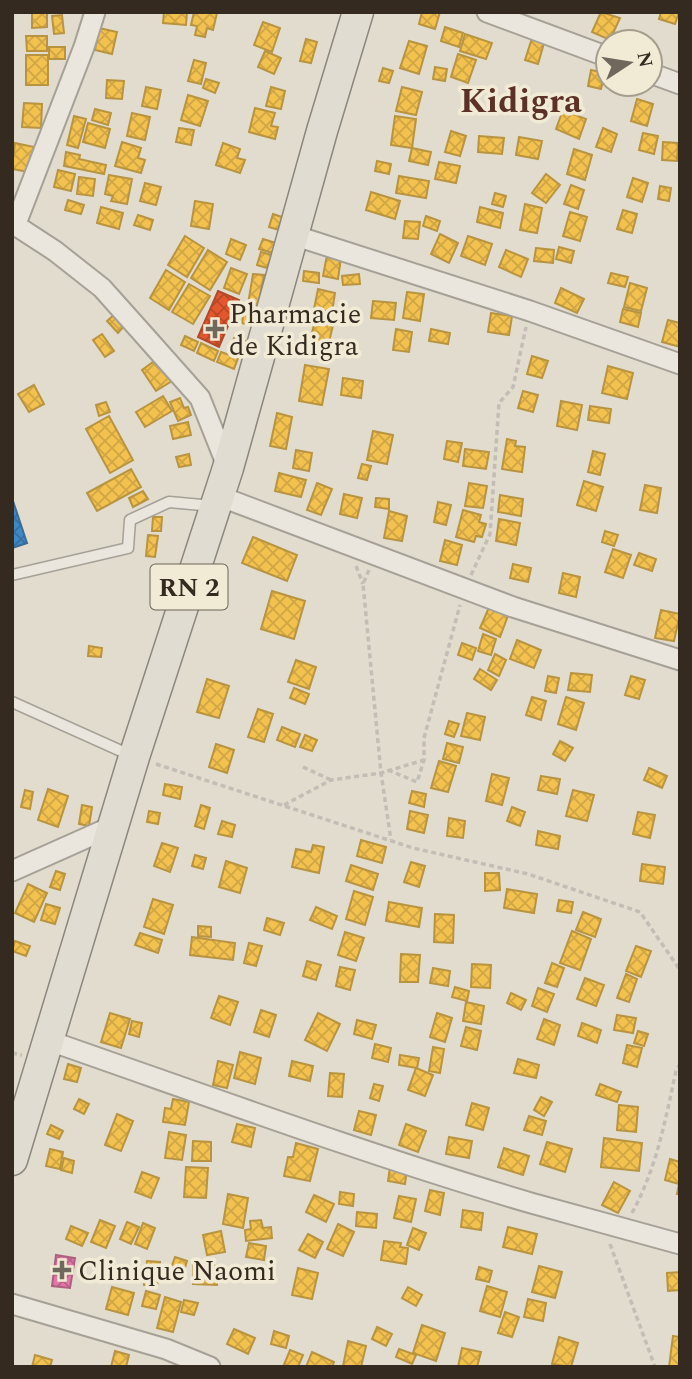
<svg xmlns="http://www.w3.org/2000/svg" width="692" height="1379" font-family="Spectral,serif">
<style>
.homes{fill:url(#homes-cross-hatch);stroke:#b99440;stroke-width:2}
.shops{fill:url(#shops-cross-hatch);stroke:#af4a2a;stroke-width:2}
.schools{fill:url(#schools-cross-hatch);stroke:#3c6c94;stroke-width:2}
.health{fill:url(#health-cross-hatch);stroke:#ae607f;stroke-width:2}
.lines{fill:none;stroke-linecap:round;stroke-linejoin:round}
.lane-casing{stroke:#a6a197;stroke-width:13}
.street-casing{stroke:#a6a197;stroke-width:23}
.primary-casing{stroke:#8c877e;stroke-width:33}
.path{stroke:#c2bdb5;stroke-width:3.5;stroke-dasharray:5 3.5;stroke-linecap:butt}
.lane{stroke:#eae6de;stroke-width:10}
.street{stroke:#eae6de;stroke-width:19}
.primary{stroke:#e1dcd1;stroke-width:30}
.poi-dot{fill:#71685d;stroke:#f1ead5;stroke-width:2.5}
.labels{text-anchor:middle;stroke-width:7;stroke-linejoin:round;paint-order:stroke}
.shield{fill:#f1ead5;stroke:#6d6456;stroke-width:2}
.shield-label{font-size:26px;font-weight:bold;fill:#342a20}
.poi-label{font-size:28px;fill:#342a20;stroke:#f1ead5;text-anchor:start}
.district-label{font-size:35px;font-weight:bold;fill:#5b3225;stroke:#f1ead5}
</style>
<defs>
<pattern id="homes-cross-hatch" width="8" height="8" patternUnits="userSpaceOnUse" patternTransform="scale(1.75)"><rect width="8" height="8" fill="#f2c14e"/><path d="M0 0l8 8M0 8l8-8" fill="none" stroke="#d0a644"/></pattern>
<pattern id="shops-cross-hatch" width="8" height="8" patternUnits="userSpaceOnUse" patternTransform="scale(1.75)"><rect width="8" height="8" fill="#e4572e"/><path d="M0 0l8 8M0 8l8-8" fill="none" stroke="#ba4827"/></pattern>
<pattern id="schools-cross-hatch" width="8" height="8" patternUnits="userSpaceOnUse" patternTransform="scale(1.75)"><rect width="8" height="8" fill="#3f88c5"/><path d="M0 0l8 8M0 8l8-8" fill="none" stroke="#366fa0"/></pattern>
<pattern id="health-cross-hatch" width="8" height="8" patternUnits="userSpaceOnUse" patternTransform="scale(1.75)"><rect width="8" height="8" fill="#e377a8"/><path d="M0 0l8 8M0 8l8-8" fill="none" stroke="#b96288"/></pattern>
</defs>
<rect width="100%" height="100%" fill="#e1dcce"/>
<!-- homes -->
<g class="homes">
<path d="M32 12H47V27L32 28Z"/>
<path d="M164 12H187L186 25 163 23Z"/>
<path d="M194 12 217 13 213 30 207 28 205 37 195 35 197 26 191 25Z"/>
<path d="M422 12H440L435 29 419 24Z"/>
<path d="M601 12 620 18 610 40 592 32Z"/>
<path d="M661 12H679L675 24 659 19Z"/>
<path d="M62 15 64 33 54 34 52 16Z"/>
<path d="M263 22 280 28 272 52 254 45Z"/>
<path d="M445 27 463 33 459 47 441 41Z"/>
<path d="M99 28 117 32 112 54 95 50Z"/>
<path d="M465 34 492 43 486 59 460 51Z"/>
<path d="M26 36H47V51H27Z"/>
<path d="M532 38 544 43 538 64 525 60Z"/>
<path d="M306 39 317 42 311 63 300 61Z"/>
<path d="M409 41 427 46 419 74 400 68Z"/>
<rect x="49" y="47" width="16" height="12"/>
<path d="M265 51 281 58 274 74 258 67Z"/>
<path d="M458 54 476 60 468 83 451 77Z"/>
<rect x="26" y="55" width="22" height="30"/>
<path d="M194 60 206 63 201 84 188 81Z"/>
<path d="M435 67 447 69 445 81 433 79Z"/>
<path d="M383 68 393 71 389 83 379 81Z"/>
<path d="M591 70 605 73 601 89 588 86Z"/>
<path d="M206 79 219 83 215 93 203 88Z"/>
<path d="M107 80 124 81 122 99 106 98Z"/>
<path d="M146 87 161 90 157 109 142 106Z"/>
<path d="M271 87 285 91 281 109 266 106Z"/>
<path d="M402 87 422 92 416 115 396 111Z"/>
<path d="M188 95 208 101 200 126 181 120Z"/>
<path d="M637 99 653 104 647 126 631 121Z"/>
<path d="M24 103 42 104 41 128 22 127Z"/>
<path d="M255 108 275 113 271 126 278 127 275 139 249 132Z"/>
<path d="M95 109 111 113 108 125 92 120Z"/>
<path d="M563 110 586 119 579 139 556 129Z"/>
<path d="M132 113 150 117 145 140 127 136Z"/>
<path d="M74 116 86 119 78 148 67 145Z"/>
<path d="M395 116 416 119 412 148 391 145Z"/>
<path d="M88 123 110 129 105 148 83 142Z"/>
<path d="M179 128 194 130 191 145 176 142Z"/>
<path d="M603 128 617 134 611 152 596 147Z"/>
<path d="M451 131 466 136 460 156 445 152Z"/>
<path d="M643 133 658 136 654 154 639 150Z"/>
<path d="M479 136 504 138 502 154 478 152Z"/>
<path d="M519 137 542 141 538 159 516 155Z"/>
<path d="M122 142 141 148 138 158 145 160 141 173 115 166Z"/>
<path d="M663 142 678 143 677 161 662 160Z"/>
<path d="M15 143 34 147 29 172 12 169Z"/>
<path d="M223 143 240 149 237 158 245 160 240 173 216 165Z"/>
<path d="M412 148 431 152 428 165 409 161Z"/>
<path d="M574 149 592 155 585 180 567 174Z"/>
<path d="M66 152 80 155 79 159 106 165 104 174 64 166Z"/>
<path d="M377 161 391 164 389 174 375 171Z"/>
<path d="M439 162 460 166 456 183 435 179Z"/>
<path d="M58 170 75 174 71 191 54 187Z"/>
<path d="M546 174 560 185 546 203 532 193Z"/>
<path d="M109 175 132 179 127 204 111 201 113 196 105 194Z"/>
<path d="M399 176 429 181 426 198 396 193Z"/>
<path d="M79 177 95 179 93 196 77 194Z"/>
<path d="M633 178 648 183 642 202 627 197Z"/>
<path d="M145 183 161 187 156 205 140 201Z"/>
<path d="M571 185 584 190 578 209 564 204Z"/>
<path d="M660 186 671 188 669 201 658 199Z"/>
<path d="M371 192 400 201 395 219 366 210Z"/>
<path d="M495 193 506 196 503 207 492 204Z"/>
<path d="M68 200 84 205 81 214 65 210Z"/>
<path d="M195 201 213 204 209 229 191 226Z"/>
<path d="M525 204 542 208 537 233 520 230Z"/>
<path d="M101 207 123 213 119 229 97 223Z"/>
<path d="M480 207 503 213 500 228 477 222Z"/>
<path d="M623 210 637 214 632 233 617 229Z"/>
<path d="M570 212 587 217 580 241 563 236Z"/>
<path d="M273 214 282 217 279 230 269 227Z"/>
<path d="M138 215 153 220 150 230 134 225Z"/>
<path d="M426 216 440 221 437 231 423 226Z"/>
<path d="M405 221 420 222 418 239 403 238Z"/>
<path d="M440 234 458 243 449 263 431 254Z"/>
<path d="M185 236 204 248 187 277 168 265Z"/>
<path d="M468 236 492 244 485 265 461 256Z"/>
<path d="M231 239 246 245 240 260 226 254Z"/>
<path d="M263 239 276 243 273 253 259 249Z"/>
<path d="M559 247 574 251 571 263 556 259Z"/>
<path d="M536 248 554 250 553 263 534 261Z"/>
<path d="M208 250 227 262 210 290 191 278Z"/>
<path d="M506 250 528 259 521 277 499 267Z"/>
<path d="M261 252 272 255 267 268 257 265Z"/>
<path d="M327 255 341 258 338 279 323 276Z"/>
<path d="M231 268 247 274 239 294 224 288Z"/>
<path d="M166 270 185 282 169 310 150 298Z"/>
<path d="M304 271 319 273V283L303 281Z"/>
<path d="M611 273 628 277 625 287 608 283Z"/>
<path d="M253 274 264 275 258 306 248 304Z"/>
<path d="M359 274 360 284 343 285 342 276Z"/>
<path d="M630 283 647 288 641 311 624 307Z"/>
<path d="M189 284 210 296 193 324 172 312Z"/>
<path d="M561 288 584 299 577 313 555 303Z"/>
<path d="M318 289 335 293 332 312 314 309Z"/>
<path d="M407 292 424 294 420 321 403 318Z"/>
<path d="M373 301 396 303 394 320 371 318Z"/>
<path d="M623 309 641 313 638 327 620 322Z"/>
<path d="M244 310 255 312 253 326 242 323Z"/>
<path d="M491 313 512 316 509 335 488 332Z"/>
<path d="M115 314 125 325 118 333 107 321Z"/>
<path d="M315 320 333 325 327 351 309 346Z"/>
<path d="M668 320 680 323V347L662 342Z"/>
<path d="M396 329 412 332 409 352 393 350Z"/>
<path d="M431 329 450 333 448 344 429 341Z"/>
<path d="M102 334 114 351 105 357 93 340Z"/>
<path d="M185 336 198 342 194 351 181 345Z"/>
<path d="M234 338 246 341 241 356 230 352Z"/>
<path d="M201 343 218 351 214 361 197 353Z"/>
<path d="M221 352 238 358 234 369 217 362Z"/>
<path d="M532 356 548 361 542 378 527 374Z"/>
<path d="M157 359 172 381 156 391 142 370Z"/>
<path d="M305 365 329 369 322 405 299 401Z"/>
<path d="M608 366 633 373 627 399 602 393Z"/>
<path d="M343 378 363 381 361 398 341 395Z"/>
<path d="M34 385 44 404 29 412 18 394Z"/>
<path d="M523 391 538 395 533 412 518 408Z"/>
<path d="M163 396 172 411 145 427 136 412Z"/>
<path d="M180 398 184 408 188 407 191 415 178 421 170 402Z"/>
<path d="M561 401 582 405 577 430 557 426Z"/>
<path d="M106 402 110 412 99 416 96 405Z"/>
<path d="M590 406 611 409 609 423 588 420Z"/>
<path d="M277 413 292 417 286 449 270 446Z"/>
<path d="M109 416 133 460 110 473 86 429Z"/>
<path d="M188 422 191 435 173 439 170 426Z"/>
<path d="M373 431 393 435 387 464 367 460Z"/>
<path d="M507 439 516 441 515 446 525 447 522 472 502 469Z"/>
<path d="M447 441 462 443 458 462 444 459Z"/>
<path d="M465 449 489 452 486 469 463 466Z"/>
<path d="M296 450 312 453 309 471 293 468Z"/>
<path d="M593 451 605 454 600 475 588 472Z"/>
<path d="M189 454 191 465 179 467 176 457Z"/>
<path d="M362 464 371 466 367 480 358 478Z"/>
<path d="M131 469 141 487 97 511 87 493Z"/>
<path d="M279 473 306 480 301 497 275 491Z"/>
<path d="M584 481 603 487 596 511 577 505Z"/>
<path d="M317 483 332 489 321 515 307 510Z"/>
<path d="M469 483 487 486 483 508 465 506Z"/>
<path d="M645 485 661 488 657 513 640 510Z"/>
<path d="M143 491 148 499 133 507 129 498Z"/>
<path d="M344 494 362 498 357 518 340 514Z"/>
<path d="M500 495 523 499 521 516 498 512Z"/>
<path d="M376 498 389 499V509L375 507Z"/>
<path d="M438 502 451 505 446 525 434 522Z"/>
<path d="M463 510 481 515 479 522 486 524 482 537 476 536 474 542 456 537Z"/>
<path d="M389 511 407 516 402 541 384 538Z"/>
<path d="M153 517H162L161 531H152Z"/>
<path d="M499 519 520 523 516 545 496 541Z"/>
<path d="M605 531 618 535 614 546 602 542Z"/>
<path d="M148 535 158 536 155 557 146 556Z"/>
<path d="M253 537 297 555 287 581 242 563Z"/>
<path d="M445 540 462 545 457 565 440 561Z"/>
<path d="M613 549 631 555 623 578 605 572Z"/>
<path d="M639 553 656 559 652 571 634 565Z"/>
<path d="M513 564 531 568 528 582 510 578Z"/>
<path d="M563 573 580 577 576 597 559 593Z"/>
<path d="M272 591 305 601 294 639 261 629Z"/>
<path d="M490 605 509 613 500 637 480 628Z"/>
<path d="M661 610 680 614 674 641 655 638Z"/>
<path d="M483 634 496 639 491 655 478 651Z"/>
<path d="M517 640 541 650 534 668 510 659Z"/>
<path d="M462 643 476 648 472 660 458 655Z"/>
<path d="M89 646 102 648 101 657 88 656Z"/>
<path d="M495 654 506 660 499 676 488 670Z"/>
<path d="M296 660 316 667 309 689 288 682Z"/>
<path d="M480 669 497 680 491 690 474 679Z"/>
<path d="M571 673 592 675 590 692 568 690Z"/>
<path d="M548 676 559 678 556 693 545 691Z"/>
<path d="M631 676 645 680 639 699 625 695Z"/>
<path d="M207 679 229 686 219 718 197 712Z"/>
<path d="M294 688 309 694 305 704 290 698Z"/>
<path d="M532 697 546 701 541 720 526 715Z"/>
<path d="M566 697 584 703 576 730 558 724Z"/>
<path d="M258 709 273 714 264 742 248 737Z"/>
<path d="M467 713 485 717 480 740 461 736Z"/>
<path d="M449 721 459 724 454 737 445 734Z"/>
<path d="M282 727 300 734 295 747 277 740Z"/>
<path d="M305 735 317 740 312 751 300 747Z"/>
<path d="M560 741 573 748 565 761 553 754Z"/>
<path d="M447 743 463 747 459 763 443 759Z"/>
<path d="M216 744 234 750 227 773 209 767Z"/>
<path d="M439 761 456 766 448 792 431 788Z"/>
<path d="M649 768 667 776 662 788 644 780Z"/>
<path d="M492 774 509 778 502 805 486 801Z"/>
<path d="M541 776 560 779 557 794 538 790Z"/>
<path d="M165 784 182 787 180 799 163 795Z"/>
<path d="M48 789 68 796 58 827 38 820Z"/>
<path d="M25 790 33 792 30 809 21 807Z"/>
<path d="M573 790 594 795 587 821 566 816Z"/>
<path d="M412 791 426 794 424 807 409 803Z"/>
<path d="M82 805 92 807 89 826 79 824Z"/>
<path d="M201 805 210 808 204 829 195 826Z"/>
<path d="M512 807 525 812 520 826 507 821Z"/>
<path d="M149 811 160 813 158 824 147 822Z"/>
<path d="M410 811 428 815 424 833 407 829Z"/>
<path d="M638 812 655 815 650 838 633 834Z"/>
<path d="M449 818 465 821 463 838 447 836Z"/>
<path d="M222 821 235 825 232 837 218 834Z"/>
<path d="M538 831 560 836 558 849 536 845Z"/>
<path d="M361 840 386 847 382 863 357 856Z"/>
<path d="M162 843 178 848 170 872 154 866Z"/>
<path d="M313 845 324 847 319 873 292 867 296 849 311 852Z"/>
<path d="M195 855 206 858 203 869 192 866Z"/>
<path d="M226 861 247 868 240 893 219 887Z"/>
<path d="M411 862 425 866 419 887 404 882Z"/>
<path d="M642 864 665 867 663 884 640 881Z"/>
<path d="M351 865 378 874 373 890 346 881Z"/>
<path d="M56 871 65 874 60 890 50 887Z"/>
<path d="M485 873H499L500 890 485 891Z"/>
<path d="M28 884 47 893 34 922 15 913Z"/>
<path d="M507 889 537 894 534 913 504 908Z"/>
<path d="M354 891 373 897 365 925 346 919Z"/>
<path d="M153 899 173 905 164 934 144 927Z"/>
<path d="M559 900 573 902 571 913 557 911Z"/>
<path d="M389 902 422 908 419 927 386 921Z"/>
<path d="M46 904 60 908 55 924 41 920Z"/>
<path d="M316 907 337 916 332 929 310 920Z"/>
<path d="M583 912 601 919 595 937 576 930Z"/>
<path d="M435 914 454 915 453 943 434 942Z"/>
<path d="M267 918 284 923 280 935 264 930Z"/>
<path d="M198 926 211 927V937L198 936Z"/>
<path d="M572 931 591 939 580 970 560 963Z"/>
<path d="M345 932 364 938 356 961 338 955Z"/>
<path d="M140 933 162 940 158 953 135 945Z"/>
<path d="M192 937 235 943 233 960 190 955Z"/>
<path d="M15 941 30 946 26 956 12 951Z"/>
<path d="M249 943 262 946 256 966 244 963Z"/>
<path d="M636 946 651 951 641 977 626 971Z"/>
<path d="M401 954 420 955 418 982H400Z"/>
<path d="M307 961 321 965 316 980 303 976Z"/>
<path d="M552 963 564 968 557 987 545 983Z"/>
<path d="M472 964 491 965 490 988 471 987Z"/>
<path d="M340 967 355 970 350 990 336 986Z"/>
<path d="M433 968 450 971 448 986 430 983Z"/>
<path d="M626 974 637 979 629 1002 617 998Z"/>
<path d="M585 978 604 985 596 1006 577 999Z"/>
<path d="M455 987 469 991 467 1001 452 997Z"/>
<path d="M538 988 554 994 547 1012 532 1006Z"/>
<path d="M511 993 526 1000 521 1010 507 1003Z"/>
<path d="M219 996 238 1002 230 1025 211 1018Z"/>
<path d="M466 1002 484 1006 481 1024 463 1021Z"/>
<path d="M261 1010 276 1015 269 1037 254 1032Z"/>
<path d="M110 1013 130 1019 121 1048 101 1042Z"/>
<path d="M318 1013 340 1024 327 1051 305 1040Z"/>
<path d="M437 1013 452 1018 445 1042 430 1037Z"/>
<path d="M617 1015 636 1018 633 1033 614 1030Z"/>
<path d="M544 1019 560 1025 554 1045 537 1039Z"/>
<path d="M357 1020 376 1025 372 1039 354 1034Z"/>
<path d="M132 1021 142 1023 139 1037 129 1034Z"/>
<path d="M582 1023 601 1030 597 1043 578 1036Z"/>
<path d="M466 1027 481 1031 477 1050 461 1046Z"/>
<path d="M638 1031 648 1034 644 1046 634 1043Z"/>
<path d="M375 1044 391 1048 388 1062 372 1058Z"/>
<path d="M627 1045 642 1048 637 1067 623 1063Z"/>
<path d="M433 1047 444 1049 440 1073 429 1071Z"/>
<path d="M240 1052 261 1058 255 1084 234 1078Z"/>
<path d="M400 1055 419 1058 417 1068 399 1065Z"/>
<path d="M518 1059 539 1065 536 1078 514 1073Z"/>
<path d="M218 1061 233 1065 227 1088 213 1085Z"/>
<path d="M292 1061 313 1066 310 1081 289 1076Z"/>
<path d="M68 1064 81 1068 77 1082 64 1079Z"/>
<path d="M416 1068 433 1075 425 1096 408 1090Z"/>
<path d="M330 1073 344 1074 342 1097 328 1096Z"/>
<path d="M374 1084 383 1086 379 1101 370 1098Z"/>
<path d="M600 1084 621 1092 617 1102 596 1095Z"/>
<path d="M541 1097 552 1102 544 1116 534 1110Z"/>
<path d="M79 1099 89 1104 84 1114 74 1109Z"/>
<path d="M173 1099 189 1102 185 1125 163 1122 165 1108 171 1109Z"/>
<path d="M472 1103 489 1108 483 1130 466 1125Z"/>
<path d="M619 1105 638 1107 636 1132 617 1130Z"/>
<path d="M359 1111 376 1115 371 1135 354 1130Z"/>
<path d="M117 1114 133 1121 121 1151 105 1145Z"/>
<path d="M529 1116 546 1121 542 1135 524 1130Z"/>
<path d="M237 1124 255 1128 251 1147 232 1142Z"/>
<path d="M406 1124 426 1131 418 1152 399 1145Z"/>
<path d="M51 1125 63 1131 59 1139 47 1134Z"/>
<path d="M169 1132 186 1135 182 1160 165 1158Z"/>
<path d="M449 1137 472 1141 469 1158 446 1154Z"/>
<path d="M604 1138 642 1143 639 1171 601 1167Z"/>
<path d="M193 1141 211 1142V1161H192Z"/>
<path d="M547 1142 572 1149 565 1172 540 1164Z"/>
<path d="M296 1143 318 1149 310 1181 284 1176 288 1157H293Z"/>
<path d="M504 1148 529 1156 523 1175 498 1167Z"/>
<path d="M50 1149 63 1152 60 1169 46 1166Z"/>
<path d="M64 1158 74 1161 72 1173 61 1170Z"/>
<path d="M670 1159 680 1162V1194H677L679 1184 665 1180Z"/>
<path d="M186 1167 208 1168 206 1198 184 1197Z"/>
<path d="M390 1167 407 1169 405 1184 388 1181Z"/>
<path d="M142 1172 159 1178 151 1198 135 1192Z"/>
<path d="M614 1182 630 1191 618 1213 602 1205Z"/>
<path d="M430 1190 444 1193 440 1215 425 1211Z"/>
<path d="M340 1192 354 1194 353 1206 339 1204Z"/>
<path d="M228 1194 248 1198 243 1228 223 1224Z"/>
<path d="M314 1195 334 1204 326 1222 306 1212Z"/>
<path d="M399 1196 416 1199 411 1222 394 1218Z"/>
<path d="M463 1210 483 1213 481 1230 461 1227Z"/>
<path d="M357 1212 377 1214 376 1228 356 1226Z"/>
<path d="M100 1220 115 1226 106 1248 91 1242Z"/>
<path d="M261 1220 263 1228 271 1227 272 1238 246 1241 245 1230 251 1229 250 1221Z"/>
<path d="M127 1222 139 1227 131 1244 120 1239Z"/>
<path d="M143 1223 155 1228 147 1249 135 1244Z"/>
<path d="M338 1224 354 1232 343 1256 327 1249Z"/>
<path d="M71 1226 88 1233 82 1246 66 1239Z"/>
<path d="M508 1227 537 1234 532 1254 503 1247Z"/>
<path d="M413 1228 426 1233 419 1250 407 1245Z"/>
<path d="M221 1231 225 1252 207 1255 203 1235Z"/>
<path d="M308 1234 323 1242 315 1258 299 1250Z"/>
<path d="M384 1241 401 1243 400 1247 408 1248 406 1264 381 1260Z"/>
<path d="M249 1243 266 1246 264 1260 246 1257Z"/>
<path d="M175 1257 187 1261 182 1278 169 1274Z"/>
<path d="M147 1261 160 1262 157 1287 144 1285Z"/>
<path d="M193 1265 218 1266 217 1285 193 1284Z"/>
<path d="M539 1266 562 1272 555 1298 532 1292Z"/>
<path d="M479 1267 492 1271 489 1282 476 1279Z"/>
<path d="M298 1268 318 1273 312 1299 292 1295Z"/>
<path d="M680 1272V1290L668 1291 667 1273Z"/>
<path d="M487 1286 507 1292 500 1317 480 1311Z"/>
<path d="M112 1287 134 1293 128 1315 106 1309Z"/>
<path d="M408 1287 422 1295 416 1306 402 1298Z"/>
<path d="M146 1291 160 1295 156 1309 142 1306Z"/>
<path d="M165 1297 181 1302 173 1332 157 1328Z"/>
<path d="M528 1299 546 1303 543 1321 524 1317Z"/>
<path d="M184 1300 198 1303 194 1315 181 1312Z"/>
<path d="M505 1312 519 1317 512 1337 498 1333Z"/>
<path d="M422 1325 445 1333 436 1361 413 1353Z"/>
<path d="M377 1327 392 1334 386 1346 372 1339Z"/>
<path d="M234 1329 255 1338 248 1354 227 1344Z"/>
<path d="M274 1331 289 1336 286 1348 271 1344Z"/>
<path d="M673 1336 680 1337V1367H669Z"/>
<path d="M559 1337 578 1343 571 1367 552 1364Z"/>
<path d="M348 1341 366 1346 361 1367 343 1366Z"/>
<path d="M462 1348 481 1352 477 1367H458Z"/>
<path d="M399 1349 416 1355 412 1364 396 1357Z"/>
<path d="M290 1350 303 1355 298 1367H283Z"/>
<path d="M115 1351 129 1355 126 1367H111Z"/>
<path d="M312 1352 334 1362 332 1367H306Z"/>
<path d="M35 1355 52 1360 50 1367H32Z"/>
</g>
<!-- shops -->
<path class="shops" d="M218 291 239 300 219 347 198 337Z"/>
<!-- schools -->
<path class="schools" d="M12 498 27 543 12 548Z"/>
<!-- health -->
<path class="health" d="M56 1255 75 1258 70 1288 52 1286Z"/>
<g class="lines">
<defs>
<g id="lane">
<path d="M12 575 128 548 130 520 169 502 213 506"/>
<path d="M12 702 130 755"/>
</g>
<g id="street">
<path d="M487 12 608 57"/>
<path d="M650 73 680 84"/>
<path d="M12 223 55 251 102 288 144 335 200 398 228 468"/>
<path d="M15 226 84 47 95 12"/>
<path d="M293 235 530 311 680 364"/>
<path d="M219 496 513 607 680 660"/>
<path d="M12 871 113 826"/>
<path d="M47 1040C208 1096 368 1155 531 1203 581 1217 630 1230 680 1244"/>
<path d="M12 1304 166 1349 210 1367"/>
</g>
<path id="primary" d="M12 1160 134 757 228 468 322 131 358 12"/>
</defs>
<!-- lane casing -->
<use href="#lane" class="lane-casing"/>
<!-- street casing -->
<use href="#street" class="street-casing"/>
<!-- primary casing -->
<use href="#primary" class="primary-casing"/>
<!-- path -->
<g class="path">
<path d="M356 566 363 584"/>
<path d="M369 570 363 584 381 773 391 840"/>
<path d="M471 575 490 534 499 403 513 387 526 327"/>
<path d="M156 764 413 848 528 874 640 912 680 970"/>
<path d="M303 767 331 780"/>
<path d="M388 770 417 782 424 760V738L460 605"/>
<path d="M284 805 331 780 381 773 424 760"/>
<path d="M12 1053 22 1055"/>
<path d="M632 1213C657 1167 665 1121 676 1071L680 1064"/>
<path d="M610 1244 655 1367"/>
</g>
<!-- lane -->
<use href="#lane" class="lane"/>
<!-- street -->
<use href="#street" class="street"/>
<!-- primary -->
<use href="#primary" class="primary"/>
</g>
<!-- markers -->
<g class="poi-dot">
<path d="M211.5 318.5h7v7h7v7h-7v7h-7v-7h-7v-7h7z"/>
<path d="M58.5 1259.5h7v7h7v7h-7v7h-7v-7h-7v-7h7z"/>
</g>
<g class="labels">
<!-- shield labels -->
<rect class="shield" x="150.5" y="564.5" width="77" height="45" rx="5"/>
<g class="shield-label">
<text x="189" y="596">RN 2</text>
</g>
<!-- poi labels -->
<g class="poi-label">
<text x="229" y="323">Pharmacie<tspan x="229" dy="32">de Kidigra</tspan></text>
<text x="78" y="1280">Clinique Naomi</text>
</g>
<!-- district labels -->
<g class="district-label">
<text x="521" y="112">Kidigra</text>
</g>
</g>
<!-- border -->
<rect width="692" height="1379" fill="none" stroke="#342a20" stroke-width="28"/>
<!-- north arrow -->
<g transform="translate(629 63) rotate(78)"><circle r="33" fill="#f1ead5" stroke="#a59d8d" stroke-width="2"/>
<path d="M0-5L12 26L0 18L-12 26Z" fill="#71685d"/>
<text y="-10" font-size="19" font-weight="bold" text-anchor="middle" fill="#342a20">N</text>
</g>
</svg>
